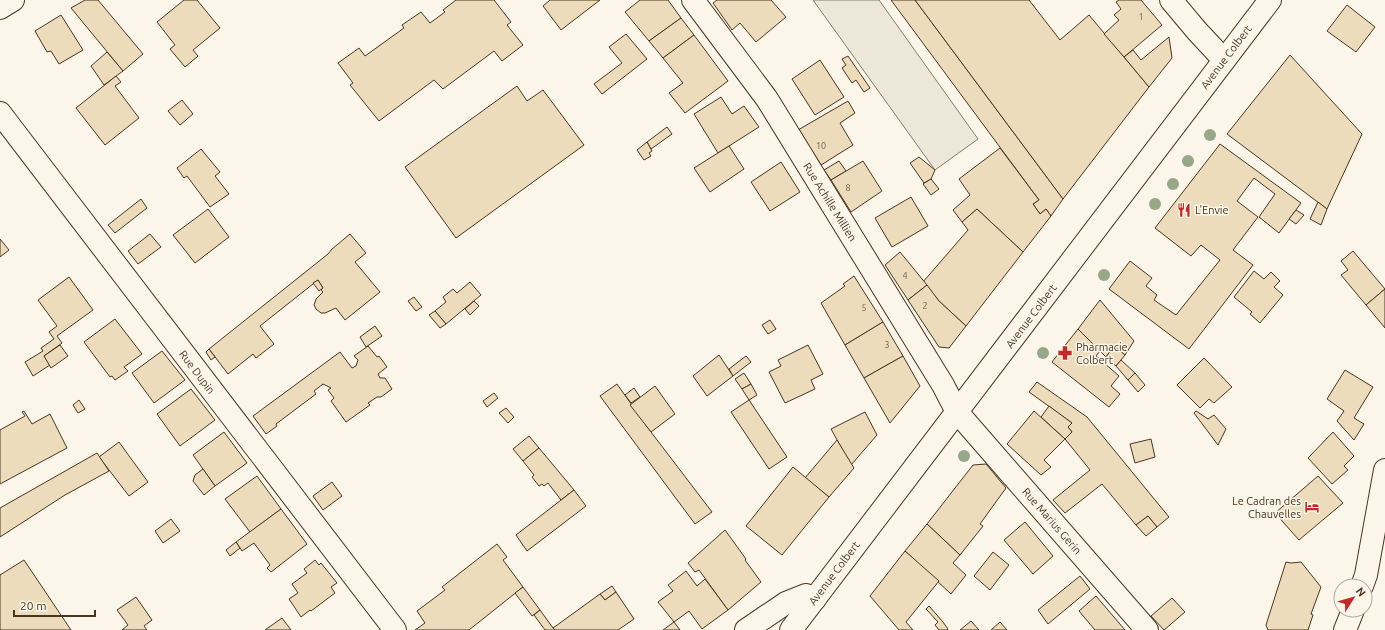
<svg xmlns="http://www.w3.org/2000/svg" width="1385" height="630" font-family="Ubuntu,sans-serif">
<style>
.parking{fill:#ede7d9;stroke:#887966}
.building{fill:#ecdcbc;stroke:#4a3520}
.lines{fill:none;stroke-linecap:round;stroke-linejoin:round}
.street-casing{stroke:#4a3520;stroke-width:24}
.secondary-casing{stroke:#4a3520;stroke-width:24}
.street{stroke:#fbf6e9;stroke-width:22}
.secondary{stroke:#fbf6e9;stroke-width:22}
.tree{fill:#96a887}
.labels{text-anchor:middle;stroke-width:3;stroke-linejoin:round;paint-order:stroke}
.number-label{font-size:9px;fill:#725f47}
.street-label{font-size:11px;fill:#4a3520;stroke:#fbf6e9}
.poi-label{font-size:11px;fill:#4a3520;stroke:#fbf6e9;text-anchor:start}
</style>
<rect width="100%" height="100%" fill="#fbf6e9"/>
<!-- parking -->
<path class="parking" d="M813 0H879L978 139 935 170Z"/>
<!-- building -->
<g class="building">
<path d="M85 0H98L143 54 123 71 71 8Z"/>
<path d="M184 0H197L220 28 193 50 198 56 185 67 170 49 175 45 157 22Z"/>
<path d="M456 0H494L511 22 507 25 523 45 502 61 494 51 443 89 434 80 379 121 350 85 353 83 338 63 359 48 365 56 404 28 402 25 421 12 430 23 445 12 443 10Z"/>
<path d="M550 0H600L561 30 543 6Z"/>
<path d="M640 0H668L681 18 649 41 625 12Z"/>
<path d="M717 0H771L786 17 756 42 740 23 732 30 713 3Z"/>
<path d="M891 0H915L1063 199 1051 216 1046 209 1040 214 1033 204 1039 200Z"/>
<path d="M915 0H1029L1060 40 1089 15 1149 87 1063 199Z"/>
<path d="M1119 0H1141L1162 25 1124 57 1104 34 1119 20 1114 15 1121 9 1116 2Z"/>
<path d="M1347 5 1375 27 1356 52 1327 31Z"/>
<path d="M61 15 83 50 59 64 51 51 47 52 35 31Z"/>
<path d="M681 18 694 35 663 58 649 41Z"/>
<path d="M626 34 647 59 602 94 594 84 622 63 609 47Z"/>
<path d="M694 35 728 81 685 113 669 93 683 83 663 58Z"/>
<path d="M1169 37 1172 58 1149 87 1124 57 1133 50 1141 60Z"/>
<path d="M107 52 123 71 104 85 91 66Z"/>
<path d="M1290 55 1362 134 1327 209 1227 134Z"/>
<path d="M848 56 870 88 864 92 856 80 852 83 842 68 846 65 842 59Z"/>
<path d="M820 60 844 97 815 115 792 79Z"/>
<path d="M116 76 121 82 115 86 139 118 105 145 76 108Z"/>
<path d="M517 86 527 101 543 90 584 145 456 238 405 167Z"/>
<path d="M721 97 732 114 744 106 759 127 718 153 694 114Z"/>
<path d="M182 100 193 114 180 125 168 111Z"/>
<path d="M848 101 855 113 840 123 853 145 821 165 798 130Z"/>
<path d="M667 127 672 134 651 149 647 142Z"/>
<path d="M647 142 652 151 649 153 651 156 644 160 637 150Z"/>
<path d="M1220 144 1301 203 1279 233 1259 217 1275 194 1254 178 1237 201 1258 217 1233 250 1253 265 1189 349 1109 289 1130 261 1152 278 1146 286 1157 295 1154 300 1176 315 1220 260 1201 245 1191 256 1155 228Z"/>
<path d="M729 146 744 169 710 192 694 168Z"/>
<path d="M1000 148 1039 200 1033 204 1040 214 1046 209 1051 216 1023 252 977 209 962 222 953 210 970 195 959 179Z"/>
<path d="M201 149 220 172 215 176 229 194 210 207 187 176 184 178 177 168Z"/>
<path d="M919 157 935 170 931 179 924 183 910 163Z"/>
<path d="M839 161 846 171 831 180 824 170Z"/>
<path d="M863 161 882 191 851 212 831 180Z"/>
<path d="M781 162 800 192 770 211 751 182Z"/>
<path d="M931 179 939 189 931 195 923 184Z"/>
<path d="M911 197 928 226 892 247 875 218Z"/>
<path d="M141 199 147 208 115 233 108 225Z"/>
<path d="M1318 202 1327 209 1321 225 1310 219Z"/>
<path d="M208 209 229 237 195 263 173 235Z"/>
<path d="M977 209 1023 252 966 326 939 301 923 282 968 230 962 222Z"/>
<path d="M1296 210 1304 215 1296 224 1289 219Z"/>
<path d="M150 234 161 247 138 264 128 251Z"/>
<path d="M350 234 366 253 355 262 380 292 345 320 336 308 325 313H321L316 309 314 305 316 299 323 292 321 290 323 288 318 280 260 326 274 344 256 358 253 354 228 374 209 349 328 254 332 249Z"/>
<path d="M0 239 9 250 0 257Z"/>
<path d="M1353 251 1385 289 1366 305 1341 275 1348 270 1341 261Z"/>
<path d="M900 252 927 285 908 300 885 265Z"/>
<path d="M1254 271 1264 279 1271 272 1280 281 1274 287 1283 295 1260 323 1250 314 1252 312 1234 297Z"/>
<path d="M854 276 883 322 845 345 821 303 845 286 843 284Z"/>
<path d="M69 277 93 310 57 336 62 343 44 356 50 365 33 376 25 362 43 351 41 348 54 339 49 332 57 326 38 300Z"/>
<path d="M318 280 323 288 319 291 313 283Z"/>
<path d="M470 282 481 295 446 324 435 311 446 302 443 297 453 289 457 293Z"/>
<path d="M927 285 939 301 966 326 949 348 939 347 908 300Z"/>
<path d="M1385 289V328L1366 305Z"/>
<path d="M414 297 422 307 416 311 408 301Z"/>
<path d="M1100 300 1134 341 1125 355 1114 346 1106 357 1078 329Z"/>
<path d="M474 301 479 306 470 315 465 309Z"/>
<path d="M435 311 446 324 440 328 429 315Z"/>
<path d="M115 319 142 354 124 367 128 371 115 380 112 376 110 377 84 342Z"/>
<path d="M770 320 776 329 768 334 762 325Z"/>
<path d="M883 322 903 356 864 378 845 345Z"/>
<path d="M375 326 382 336 366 347 360 337Z"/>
<path d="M1078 329 1100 351 1096 356 1119 376 1111 386 1120 394 1109 407 1052 362Z"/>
<path d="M60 345 68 356 51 368 44 356Z"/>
<path d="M808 345 823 374 811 380 815 389 785 403 769 372 781 366 778 360Z"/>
<path d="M368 346 377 357 379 356 387 367 378 374 380 378H385L392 389 381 397H377L368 403 370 405 346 422 331 401 334 398 328 390 331 388 323 384 314 391 316 394 276 424 277 426 266 434 253 416 340 352 352 368 356 366 358 360 354 356Z"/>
<path d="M1114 346 1125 355 1116 366 1106 357Z"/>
<path d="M209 349 215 357 211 360 206 352Z"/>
<path d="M162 351 185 380 154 403 132 373Z"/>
<path d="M719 355 733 376 707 396 693 376Z"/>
<path d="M746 356 751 362 733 376 729 369Z"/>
<path d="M903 356 920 386 890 423 864 378Z"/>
<path d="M1204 358 1232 387 1214 403 1209 399 1200 408 1177 385Z"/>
<path d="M1121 360 1135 373 1128 380 1116 366Z"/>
<path d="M1345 370 1373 387 1354 418 1364 424 1354 440 1337 421 1344 411 1327 399Z"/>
<path d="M744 373 751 384 742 389 735 379Z"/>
<path d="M1135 373 1145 385 1138 392 1128 380Z"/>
<path d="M1037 382 1087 417 1169 517 1157 527 1148 516 1136 525 1102 484 1065 513 1053 500 1090 470 1065 439 1072 432 1068 427 1072 423 1029 392Z"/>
<path d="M617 384 651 432 712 512 695 524 600 396Z"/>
<path d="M751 384 757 395 749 400 742 389Z"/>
<path d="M655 386 675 414 651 432 630 405Z"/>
<path d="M634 388 640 397 631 403 625 395Z"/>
<path d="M191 389 215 420 180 446 157 414Z"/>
<path d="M494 393 498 398 487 407 483 401Z"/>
<path d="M79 400 85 409 78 413 73 405Z"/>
<path d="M749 400 787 457 769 469 731 412Z"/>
<path d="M1049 406 1072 423 1068 427 1072 432 1065 439 1041 417Z"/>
<path d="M506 408 514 417 508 423 499 413Z"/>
<path d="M24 411 32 424 50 414 67 448 0 484V430L25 416 22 412Z"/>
<path d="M1034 411 1065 439 1044 460 1051 467 1041 475 1007 444Z"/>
<path d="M1196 411 1208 419 1214 415 1226 429 1218 445 1194 413Z"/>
<path d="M865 412 877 435 851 465 831 429Z"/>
<path d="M224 432 247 463 215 486 193 455Z"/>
<path d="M1333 432 1354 456 1344 466 1348 470 1332 484 1308 458Z"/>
<path d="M529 436 539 448 523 461 513 449Z"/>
<path d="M1151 439 1155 457 1135 463 1130 444Z"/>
<path d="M837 440 854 468 829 497 805 478Z"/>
<path d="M119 442 148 482 129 496 99 457Z"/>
<path d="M539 448 574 490 561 500 548 483 544 486 542 484 539 486 532 477 534 475 523 461Z"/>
<path d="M97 453 109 471 65 495 0 537V508Z"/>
<path d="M986 464 1006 488 980 524 983 526 960 555 927 524 973 465Z"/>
<path d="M793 467 829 497 782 555 746 526Z"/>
<path d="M203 469 215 486 204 495 193 481 195 475Z"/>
<path d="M257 476 281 509 250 532 225 499Z"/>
<path d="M1318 476 1343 503 1299 540 1275 513Z"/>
<path d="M332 482 342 496 323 510 313 496Z"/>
<path d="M574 490 586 506 527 551 516 535Z"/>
<path d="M281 509 307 544 271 572 267 568 270 565 254 543 242 551 236 542Z"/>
<path d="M1148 516 1157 527 1146 536 1136 525Z"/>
<path d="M171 519 180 531 163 543 155 531Z"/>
<path d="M1025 522 1053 556 1033 574 1004 540Z"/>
<path d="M927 524 960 555 953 563 966 575 951 594 905 551Z"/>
<path d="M725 530 746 559 745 560 761 582 728 610 699 570 695 572 688 563Z"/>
<path d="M236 542 240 548 230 556 226 550Z"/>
<path d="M497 544 507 557 503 560 523 587 469 630H415L425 623 417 611 445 590 442 587Z"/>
<path d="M905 551 939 581 906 622 913 630H899L870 596Z"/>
<path d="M993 552 1009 565 990 590 974 576Z"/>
<path d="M24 560 71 630H0V575Z"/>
<path d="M315 560 319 565 321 563 337 583 331 587 335 593 311 611 310 610 301 617 289 599 298 593 292 584 307 573 304 569Z"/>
<path d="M1286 562 1291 563 1301 562 1321 587 1311 614 1313 615 1308 630H1268L1266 625Z"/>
<path d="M686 571 697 586 705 579 728 610 702 629 689 611 674 622 658 602 673 591 668 585Z"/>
<path d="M1080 576 1090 589 1048 624 1038 610Z"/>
<path d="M612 586 616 592 605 600 600 594Z"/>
<path d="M523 587 540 610 532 616 515 593Z"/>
<path d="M616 592 634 619 618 630H555L553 628 600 594 605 600Z"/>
<path d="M1096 596 1125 630H1095L1079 611Z"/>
<path d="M136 597 152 620 144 626 147 630H122L128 625 117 610Z"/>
<path d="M1172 598 1185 612 1164 630 1151 616Z"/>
<path d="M929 606 943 622 948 629 947 630H939L935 625 938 622 926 609Z"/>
<path d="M540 610 553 628 555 630H545L534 615Z"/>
<path d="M282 618 291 630H265Z"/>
<path d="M971 621 979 630H960Z"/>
<path d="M674 622 680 630H663Z"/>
<path d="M1000 622 1007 630H991Z"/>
</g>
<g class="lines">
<defs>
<g id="street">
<path d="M693 0 767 99 943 385 957 412 1147 630"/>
<path d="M1171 0 1197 31 1224 60"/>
<path d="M0 113 395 630"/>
<path d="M1362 586 1366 575 1385 470"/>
<path d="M1345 630 1353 610"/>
</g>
<g id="secondary">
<path d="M0 8 13 0"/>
<path d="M746 630 786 603 806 595 815 599"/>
<path d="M791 630 1270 0"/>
</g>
</defs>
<!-- street casing -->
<use href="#street" class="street-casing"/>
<!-- secondary casing -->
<use href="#secondary" class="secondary-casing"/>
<!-- street -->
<use href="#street" class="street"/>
<!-- secondary -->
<use href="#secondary" class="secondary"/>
</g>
<!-- trees -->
<g class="tree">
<circle cx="1210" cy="135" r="6"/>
<circle cx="1188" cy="161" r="6"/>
<circle cx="1173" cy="184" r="6"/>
<circle cx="1155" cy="204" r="6"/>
<circle cx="1104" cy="275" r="6"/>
<circle cx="1043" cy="353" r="6"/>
<circle cx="964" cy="456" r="6"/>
</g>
<!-- icons -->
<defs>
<symbol id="restaurant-bare" viewBox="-9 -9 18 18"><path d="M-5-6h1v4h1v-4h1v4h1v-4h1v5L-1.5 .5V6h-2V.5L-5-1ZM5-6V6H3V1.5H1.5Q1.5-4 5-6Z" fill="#c62828" stroke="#fbf6e9" stroke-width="2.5" paint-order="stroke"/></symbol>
<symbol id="pharmacy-bare" viewBox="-9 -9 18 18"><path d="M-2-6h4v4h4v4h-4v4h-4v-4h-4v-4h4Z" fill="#c62828" stroke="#fbf6e9" stroke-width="2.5" paint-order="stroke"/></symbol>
<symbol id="hotel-bare" viewBox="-9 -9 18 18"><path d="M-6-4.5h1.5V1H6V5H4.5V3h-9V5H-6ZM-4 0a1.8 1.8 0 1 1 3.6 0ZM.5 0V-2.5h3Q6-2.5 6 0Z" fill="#c62828" stroke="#fbf6e9" stroke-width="2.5" paint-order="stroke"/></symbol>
</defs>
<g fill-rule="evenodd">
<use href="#restaurant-bare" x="1174" y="200" width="20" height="20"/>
<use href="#pharmacy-bare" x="1055" y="343" width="20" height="20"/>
<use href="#hotel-bare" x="1302" y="497" width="20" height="20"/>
</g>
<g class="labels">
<!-- number labels -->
<g class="number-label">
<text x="1141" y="20">1</text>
<text x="821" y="149">10</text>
<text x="848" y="191">8</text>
<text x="905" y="279">4</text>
<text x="925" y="309">2</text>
<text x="864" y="311">5</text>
<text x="887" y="348">3</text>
</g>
<!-- street labels -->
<g class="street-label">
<text transform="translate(1226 57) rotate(-53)" y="4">Avenue Colbert</text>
<text transform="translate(830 202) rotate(58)" y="4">Rue Achille Millien</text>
<text transform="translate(1031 316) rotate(-53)" y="4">Avenue Colbert</text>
<text transform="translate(197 372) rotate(53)" y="4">Rue Dupin</text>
<text transform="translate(1052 521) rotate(49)" y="4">Rue Marius Gerin</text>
<text transform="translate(834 573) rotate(-53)" y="4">Avenue Colbert</text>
</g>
<!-- poi labels -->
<g class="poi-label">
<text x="1195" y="214">L'Envie</text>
<text x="1076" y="351">Pharmacie<tspan x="1076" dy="13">Colbert</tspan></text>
<text x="1301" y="505" text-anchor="end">Le Cadran des<tspan x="1301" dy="13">Chauvelles</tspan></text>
</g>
</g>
<!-- north arrow -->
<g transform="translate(1353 598) rotate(53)"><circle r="19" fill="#fbf6e9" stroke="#b4a999"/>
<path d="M0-3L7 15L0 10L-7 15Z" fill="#c62828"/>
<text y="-6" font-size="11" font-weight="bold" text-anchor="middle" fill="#4a3520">N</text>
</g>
<!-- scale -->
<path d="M14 610v6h81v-6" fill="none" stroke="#4a3520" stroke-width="2"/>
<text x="20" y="610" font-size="12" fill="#4a3520" stroke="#fbf6e9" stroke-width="3" paint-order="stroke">20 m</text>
</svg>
